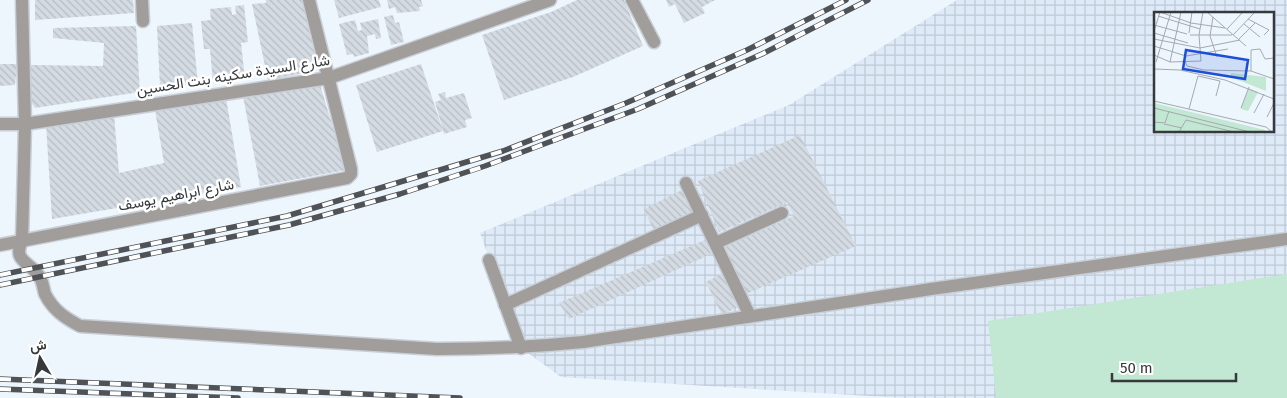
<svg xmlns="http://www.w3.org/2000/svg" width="1287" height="398" font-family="'Fira Sans',Vazirmatn,sans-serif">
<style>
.industrial{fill:url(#industrial-grid);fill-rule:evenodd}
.park{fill:#c2e7d2}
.building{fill:url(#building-back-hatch)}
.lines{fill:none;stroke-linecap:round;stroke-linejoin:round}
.minor-casing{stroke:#c8cfd6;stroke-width:15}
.minor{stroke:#a19d9b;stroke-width:12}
.rail-casing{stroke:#4f5256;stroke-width:5.5}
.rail{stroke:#fff;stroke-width:4;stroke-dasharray:11;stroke-linecap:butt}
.labels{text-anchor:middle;stroke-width:5;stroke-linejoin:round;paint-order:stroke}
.street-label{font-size:15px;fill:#36393c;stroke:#fff}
.inset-road{fill:none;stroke:#a4aab0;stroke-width:1}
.view{fill:#1d4ed8;fill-opacity:0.15;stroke:#1d4ed8;stroke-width:2.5}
.inset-edge{fill:none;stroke:#36393c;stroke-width:2.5}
</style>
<defs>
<pattern id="industrial-grid" width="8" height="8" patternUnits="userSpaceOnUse" patternTransform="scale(1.25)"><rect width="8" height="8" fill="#deeaf8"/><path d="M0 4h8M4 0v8" fill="none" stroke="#bfc9d6"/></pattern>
<pattern id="building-back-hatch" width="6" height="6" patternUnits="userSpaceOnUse" patternTransform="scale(1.25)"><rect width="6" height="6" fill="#d4dbe3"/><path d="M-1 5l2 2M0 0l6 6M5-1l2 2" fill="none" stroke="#b7bdc4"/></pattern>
</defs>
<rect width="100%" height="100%" fill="#edf5fd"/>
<!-- industrial -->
<path class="industrial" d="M957 0H1287V398H902L561 377 521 348 480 233 789 105ZM1156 14H1273V131H1156Z"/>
<!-- park -->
<path class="park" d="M1287 274V398H996L988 321Z"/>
<!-- building -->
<g class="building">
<path d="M35 0H133L134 13 35 20Z"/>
<path d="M266 0H302L318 63 315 71 268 80 252 4 266 3Z"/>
<path d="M334 0H379L381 7 339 18Z"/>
<path d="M387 0H421L423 6 419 7 420 11 397 13 395 7 389 9Z"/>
<path d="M577 0H624L643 46 573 77 504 100 482 35 551 12Z"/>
<path d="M666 0H715L702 7 705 13 684 23 675 4 669 7Z"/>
<path d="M244 5 248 42 241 43 245 79 213 83 210 49H204L201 21 211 20 210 9 231 7 232 15 236 14 235 6Z"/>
<path d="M393 15 395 23 399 22 404 42 391 45 384 17Z"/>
<path d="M378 19 381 38 376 39 375 34 367 36 369 53 354 57 353 54 347 55 339 24 355 20 358 31 362 30 360 23Z"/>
<path d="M192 23 198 84 160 87 157 26Z"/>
<path d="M136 26 140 92 35 108 30 101 31 65 103 66 104 43 53 38V28Z"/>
<path d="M0 64H17L15 85 0 86Z"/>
<path d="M421 64 443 131 377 152 356 85Z"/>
<path d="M320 85 346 170 260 186 243 96Z"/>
<path d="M445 92 446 98 464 93 472 118 465 120 467 127 444 134 435 102 441 100 438 94Z"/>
<path d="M226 98 241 187 52 219 46 124 114 115 119 173 164 163 155 110Z"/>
<path d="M800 135 856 246 746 294 725 247 794 216 787 202 719 232 698 181Z"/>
<path d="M682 190 694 214 655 233 644 209Z"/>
<path d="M705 240 711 254 569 319 559 303Z"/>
<path d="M724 273 740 306 722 315 706 282Z"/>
</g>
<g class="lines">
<defs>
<g id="minor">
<path d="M22 0 25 124 22 241C12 261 30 262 39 276 43 281 43 288 45 294 53 310 65 318 80 326L437 349C486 349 534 347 583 342L931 289 1287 239"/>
<path d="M142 0 143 21"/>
<path d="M632 0 654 42"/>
<path d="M0 124H25L329 78 550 0"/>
<path d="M686 183 750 316"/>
<path d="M716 243 782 213"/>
<path d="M0 245 347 178 351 174V169L309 0"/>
<path d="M489 260 521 348"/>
<path d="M505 305 702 215"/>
</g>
</defs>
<!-- minor casing -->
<use href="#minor" class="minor-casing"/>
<!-- minor -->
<use href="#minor" class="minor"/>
<defs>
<g id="rail">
<path d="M0 275 287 216 503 151 626 103 747 50 846 0"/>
<path d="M0 285 289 225 400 194 485 166 638 109 762 54 868 0"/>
<path d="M0 379 460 398"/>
<path d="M0 389 238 398"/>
</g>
</defs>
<!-- rail casing -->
<use href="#rail" class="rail-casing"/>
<!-- rail -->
<use href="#rail" class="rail"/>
</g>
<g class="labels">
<!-- street labels -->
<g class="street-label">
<text transform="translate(233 75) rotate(-9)" y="5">شارع السيدة سكينه بنت الحسين</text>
<text transform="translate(176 195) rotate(-11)" y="5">شارع ابراهيم يوسف</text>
</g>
</g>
<!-- overview -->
<g transform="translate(1154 12)">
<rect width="120" height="120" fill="#edf5fd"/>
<path d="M77 61 112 65V79L77 65ZM95 76 104 80 94 99 87 97ZM0 91 111 118 112 120H0Z" fill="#c2e7d2"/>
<path class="inset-road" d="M6 0 37 11 71 16M53 0 92 34M4 4 46 17M59 5 56 24 63 45M94 7 115 18 110 23M90 12 106 25M0 13 33 22M73 17 89 0M0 19 6 0M0 21 34 31M35 21 38 0M36 23H78M79 23 100 1M0 27 46 36 86 28M85 27 101 11M0 34 32 44 74 37M0 43 16 50 47 49 45 23 49 0M31 49 33 54 50 58 97 59 120 67M2 50 17 0M16 50 27 0M0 57 26 58 71 68 120 87M97 59V38L106 37 111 47 120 46M0 89 112 115 118 120M0 96 96 120M87 96 95 75M35 97 44 64 66 69 62 84M100 101 110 82M113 105 120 91M0 110 11 111 15 99M10 112 28 116M25 120 32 108 80 120"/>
<path class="view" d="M32 38 94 48 91 67 29 57Z"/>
<rect width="120" height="120" class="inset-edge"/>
</g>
<!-- north arrow -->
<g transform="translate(40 358) rotate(351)" stroke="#ffffff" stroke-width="4" paint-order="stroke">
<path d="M0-4L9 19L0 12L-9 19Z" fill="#36393c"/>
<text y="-8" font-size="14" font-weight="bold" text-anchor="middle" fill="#36393c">ش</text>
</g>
<!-- scale -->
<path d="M1112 373v8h124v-8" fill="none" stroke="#36393c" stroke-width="2.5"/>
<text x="1120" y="373" font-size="15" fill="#36393c" stroke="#ffffff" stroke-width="4" paint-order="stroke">50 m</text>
</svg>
